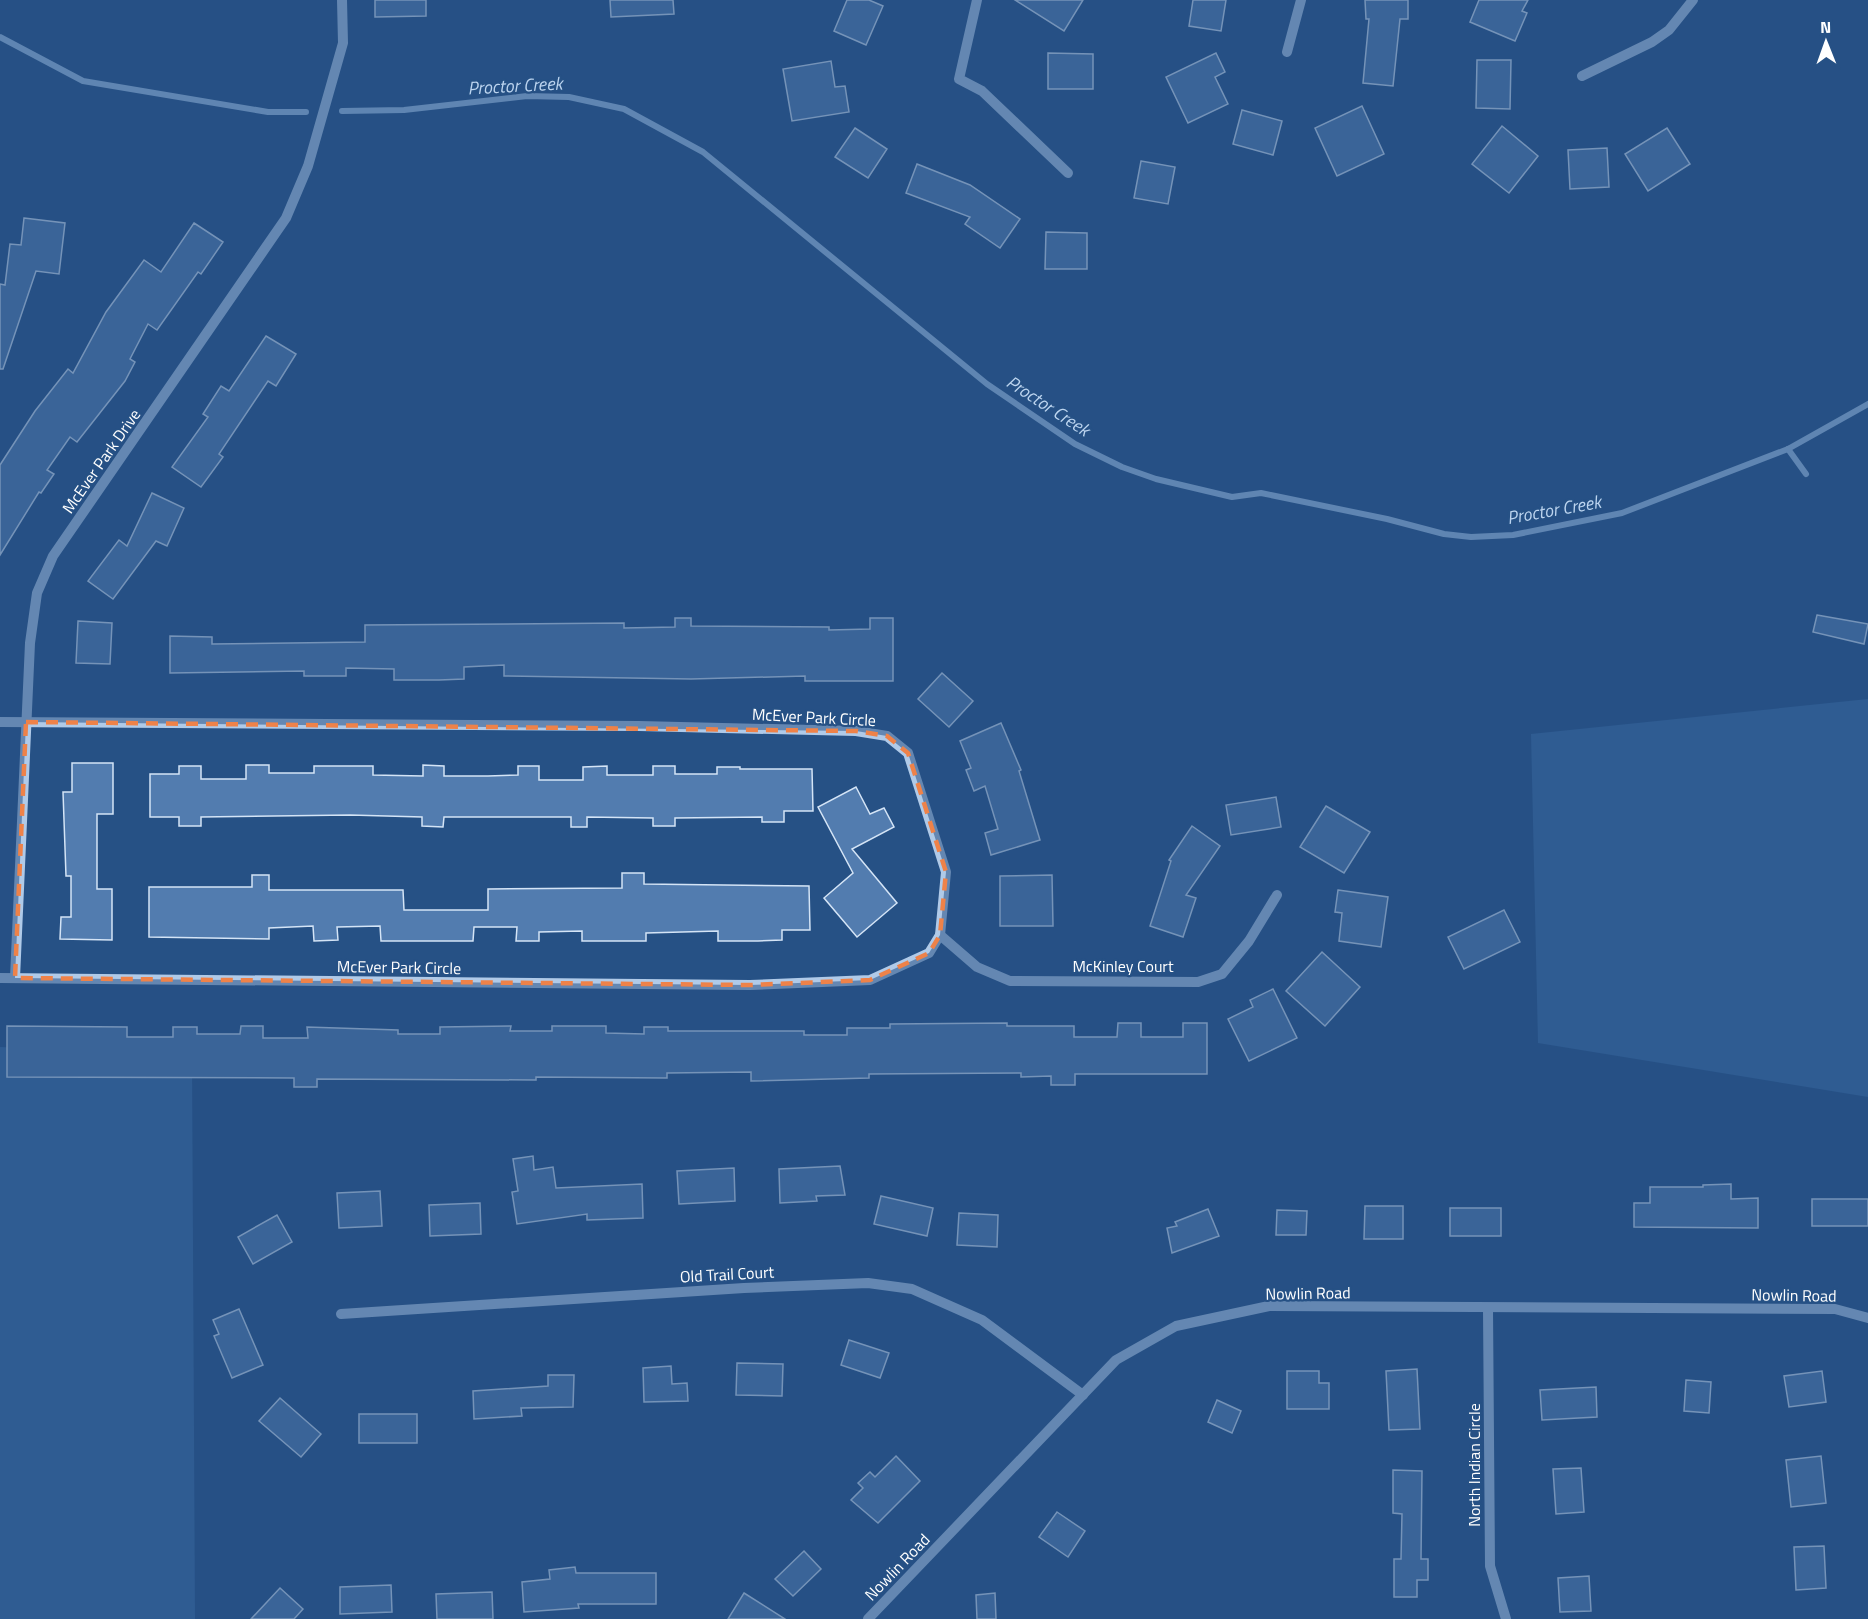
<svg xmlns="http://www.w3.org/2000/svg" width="1868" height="1619" font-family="'Titillium Web',sans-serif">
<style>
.green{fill:#3a6aa2}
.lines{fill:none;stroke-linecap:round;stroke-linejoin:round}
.stream{stroke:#a5c5e8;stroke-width:6}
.building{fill:#527caf;stroke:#d4e4f6;stroke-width:1.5}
.minor{stroke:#b0cae8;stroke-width:10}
.marked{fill:none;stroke:#ee8249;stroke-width:4.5;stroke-dasharray:12 8;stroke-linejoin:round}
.labels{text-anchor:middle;stroke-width:4.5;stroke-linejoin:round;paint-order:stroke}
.street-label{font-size:16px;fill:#fff;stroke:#265185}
.water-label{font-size:18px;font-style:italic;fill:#bcd4ef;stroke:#265185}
</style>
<rect width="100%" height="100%" fill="#265185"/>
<!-- green -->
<g class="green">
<path d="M1868 699V1097L1538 1043 1531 734Z"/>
<path d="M0 1047 192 1055 195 1619H0Z"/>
</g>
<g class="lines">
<!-- stream -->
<g class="stream">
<path d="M0 37 83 81 268 112H306"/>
<path d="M342 111 404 110 527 96 569 97 624 109 703 152 987 384 1075 444 1122 467 1156 479 1232 497 1261 493 1387 519 1444 534 1471 537 1513 535 1622 513 1788 449 1868 404"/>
<path d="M1788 449 1806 474"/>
</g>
</g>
<!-- building -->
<g class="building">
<path d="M375 0H426V16L375 17Z"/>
<path d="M610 0H673L674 14 611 17Z"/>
<path d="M847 0H869L883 6 866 45 834 31Z"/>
<path d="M1015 0H1083L1064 31Z"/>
<path d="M1193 0H1226L1221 31 1189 26Z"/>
<path d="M1365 0H1408V19H1400L1393 86 1363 83 1369 19H1366Z"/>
<path d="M1479 0H1528L1522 11 1527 13 1515 41 1470 22Z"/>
<path d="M1048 53 1093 54V89H1048Z"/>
<path d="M1216 53 1225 72 1215 77 1228 104 1188 123 1166 77Z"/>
<path d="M1477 60H1511L1510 109 1476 108Z"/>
<path d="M831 61 835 87 845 86 849 112 792 121 783 69Z"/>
<path d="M1362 106 1384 154 1337 176 1315 128Z"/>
<path d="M1242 110 1282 121 1273 155 1233 144Z"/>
<path d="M1502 126 1538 156 1509 193 1472 164Z"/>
<path d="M855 128 887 149 868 178 835 157Z"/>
<path d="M1667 128 1690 164 1648 191 1625 154Z"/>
<path d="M1607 148 1609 187 1570 189 1568 150Z"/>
<path d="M1141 161 1175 167 1168 204 1134 198Z"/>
<path d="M917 164 970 185 1020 219 1000 248 965 224 970 217 906 193Z"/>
<path d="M24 218 65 223 59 274 36 271 3 369H0V284L5 285 10 244 21 245Z"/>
<path d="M194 223 223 242 201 274 198 272 157 330 148 324 130 359 135 362 125 381 77 442 70 437 47 470 54 474 41 493 39 492 0 555V465L35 411 68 369 73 373 106 312 144 260 161 272Z"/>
<path d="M1046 232 1087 233V269H1045Z"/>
<path d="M266 336 296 354 276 386 268 381 219 454 223 457 201 487 172 467 208 417 203 414 221 386 229 391Z"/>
<path d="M152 493 184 508 167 546 156 541 113 599 88 581 119 540 127 546Z"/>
<path d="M1817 615 1868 624 1864 644 1813 632Z"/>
<path d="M675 618H691V626L829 627V630L870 629V618H893V681H805V676L691 679 504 676V665L464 667V679L439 680H394V669L346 668V676H304V671L170 673V636L212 637V644L365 642V625L624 623V628L675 627Z"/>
<path d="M78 621 112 623 110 664 76 663Z"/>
<path d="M942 673 973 701 949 727 918 699Z"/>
<path d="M1001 723 1021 770 1019 771 1040 840 991 855 985 833 998 829 985 786 974 791 966 770 971 768 960 741Z"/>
<path d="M72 763H113V814H97V889H112V940L60 939 61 917H71V876H66L63 792H72Z"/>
<path d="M246 765H269V773H314V766H373V775L423 776V765L444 766V776H488L518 775V766H539V780H583V767L607 766V775H653V766H675V774H717V767H740V769H812L813 811H784V822H762V817L675 818V826H653V818L587 817V827H571V817H444L443 827 422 826V817L350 815 201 817V826H179V817H150V774H179V766H201V779H246Z"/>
<path d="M856 787 870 814 884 808 894 827 852 849 897 903 857 937 824 898 853 873 818 807Z"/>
<path d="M1276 797 1281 827 1231 835 1226 805Z"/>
<path d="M1326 806 1370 832 1344 873 1300 847Z"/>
<path d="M1192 826 1220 846 1186 895 1196 898 1183 937 1150 926 1171 861 1169 860Z"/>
<path d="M622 873H644V884L809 886 810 930H782V940L758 941H718V931L646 933V941H582V931L539 932V941H516L517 927H474L473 941H381L380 926 337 927 338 940 314 941 313 926 269 928V939L149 937V887H252V875H269V890H403L404 910H488V889L622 888Z"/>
<path d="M1052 875 1053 926H1000V876Z"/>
<path d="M1338 890 1388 897 1381 947 1339 941 1342 913 1335 912Z"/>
<path d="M1504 910 1520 942 1464 969 1448 937Z"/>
<path d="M1322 952 1360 987 1325 1026 1286 991Z"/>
<path d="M1273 989 1297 1038 1249 1061 1228 1019 1253 1007 1250 1000Z"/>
<path d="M1007 1023V1026H1074V1037H1117L1118 1023H1141V1037H1183V1023H1207V1074H1075V1085H1051V1076L1021 1077V1073L869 1074V1078L751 1081V1072L667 1073V1078L536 1077V1080L317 1079V1087H294V1078L7 1077V1026L127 1027V1037H173V1027H197V1034H240L241 1026H263V1038H308L307 1027 398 1030V1034H440V1027L511 1026 510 1031H552V1026H606V1033L644 1034V1027H668V1031H804V1035H847V1028H890V1024Z"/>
<path d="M533 1156 534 1170 553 1167 556 1188 642 1184 643 1218 587 1220V1214L517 1224 512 1192 518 1191 513 1159Z"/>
<path d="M840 1166 845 1195 816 1196 817 1201 780 1203 779 1169Z"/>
<path d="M734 1168 735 1201 679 1204 677 1171Z"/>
<path d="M1731 1184V1199L1758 1198V1228L1634 1227V1203H1650V1187H1703V1185Z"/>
<path d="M380 1191 382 1226 339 1228 337 1193Z"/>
<path d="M881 1196 933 1208 927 1236 874 1224Z"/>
<rect x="1812" y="1199" width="56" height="27"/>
<path d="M480 1203 481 1234 430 1236 429 1205Z"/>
<path d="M1365 1206H1403V1239H1364Z"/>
<rect x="1450" y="1208" width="51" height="28"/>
<path d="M1208 1209 1219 1236 1172 1253 1167 1228 1177 1226 1175 1222Z"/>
<path d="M1277 1210 1307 1211 1306 1235H1276Z"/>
<path d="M959 1213 998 1215 997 1247 957 1245Z"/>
<path d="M277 1215 292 1242 253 1264 238 1237Z"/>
<path d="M239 1309 263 1365 232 1378 214 1336 219 1334 213 1320Z"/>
<path d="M849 1340 889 1353 880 1378 841 1365Z"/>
<path d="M737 1363 783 1364 782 1396 736 1395Z"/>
<path d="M671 1366 672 1384 687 1383 688 1401 644 1402 643 1368Z"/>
<path d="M1417 1369 1420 1429 1389 1430 1386 1371Z"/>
<path d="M1287 1371H1319V1383H1329V1409H1287Z"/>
<path d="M1822 1371 1826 1402 1789 1407 1784 1376Z"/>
<path d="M548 1375H574L573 1407 521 1408 522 1416 474 1419 473 1391 548 1386Z"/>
<path d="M1686 1380 1711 1382 1709 1413 1684 1411Z"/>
<path d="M1596 1387 1597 1417 1542 1420 1540 1390Z"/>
<path d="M280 1398 321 1434 301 1457 259 1421Z"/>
<path d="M1217 1400 1241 1411 1232 1433 1208 1422Z"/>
<rect x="359" y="1414" width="58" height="29"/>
<path d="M896 1456 920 1481 878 1523 851 1500 863 1488 858 1483 870 1472 875 1477Z"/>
<path d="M1821 1456 1826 1503 1791 1507 1786 1460Z"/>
<path d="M1581 1468 1584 1512 1556 1514 1553 1469Z"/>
<path d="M1393 1470 1422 1471 1421 1559H1428V1580H1417V1597H1394V1559H1401L1402 1514 1393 1513Z"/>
<path d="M1057 1512 1085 1531 1068 1557 1039 1537Z"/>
<path d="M1824 1546 1826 1588 1796 1590 1794 1547Z"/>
<path d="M804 1551 821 1569 793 1596 775 1579Z"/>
<path d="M575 1567 576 1573H656V1604H578L579 1608 524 1612 522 1582 550 1579 549 1570Z"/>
<path d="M1589 1576 1591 1611 1560 1612 1558 1578Z"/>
<path d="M391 1585 392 1612 340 1614V1587Z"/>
<path d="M280 1588 303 1609 294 1619H251Z"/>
<path d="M492 1592 493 1619H437L436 1594Z"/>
<path d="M744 1593 785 1619H728Z"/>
<path d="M995 1593 996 1619H977L976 1595Z"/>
</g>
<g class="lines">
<!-- minor -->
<g class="minor">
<path d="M977 0 959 79 982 91 1068 173"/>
<path d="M1287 52 1301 0"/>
<path d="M1582 76 1652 42 1669 30 1693 0"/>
<path d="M0 722 639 726 856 731 887 736 908 753 946 872 940 935 929 953 870 980 750 985 0 978"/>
<path d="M940 935 977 967 1010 981 1198 982 1222 974 1249 941 1277 895"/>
<path d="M15 978 30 643 37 593 53 556 286 218 308 166 343 43 342 0"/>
<path d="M1488 1309 1490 1566 1506 1619"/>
<path d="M341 1314 744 1288 868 1283 912 1289 982 1320 1083 1395"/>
<path d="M868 1619 1116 1360 1176 1326 1269 1306 1835 1309 1868 1318"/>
</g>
</g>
<!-- marked area -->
<path d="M0 0H1868V1619H0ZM26 722 856 731 887 736 908 753 946 872 940 935 929 953 870 980 750 985 15 978Z" fill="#265185" fill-opacity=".55" fill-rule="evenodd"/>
<path class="marked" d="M26 722 856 731 887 736 908 753 946 872 940 935 929 953 870 980 750 985 15 978Z"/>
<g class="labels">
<!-- street labels -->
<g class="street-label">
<text transform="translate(101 461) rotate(-55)" y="6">McEver Park Drive</text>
<text transform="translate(814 717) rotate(3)" y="6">McEver Park Circle</text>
<text x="1123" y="972">McKinley Court</text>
<text transform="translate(399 967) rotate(1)" y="6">McEver Park Circle</text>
<text transform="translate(727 1274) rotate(-3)" y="6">Old Trail Court</text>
<text transform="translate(1308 1293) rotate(-1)" y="6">Nowlin Road</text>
<text transform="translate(1794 1295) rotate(1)" y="6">Nowlin Road</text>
<text transform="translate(1474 1465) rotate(-90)" y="6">North Indian Circle</text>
<text transform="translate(897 1567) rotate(-46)" y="6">Nowlin Road</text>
</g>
<!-- water labels -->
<g class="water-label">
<text transform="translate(515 86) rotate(-3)" y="6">Proctor Creek</text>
<text transform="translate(1048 406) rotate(33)" y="6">Proctor Creek</text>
<text transform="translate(1554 510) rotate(-10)" y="6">Proctor Creek</text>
</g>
</g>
<!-- north arrow -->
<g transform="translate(1826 42) rotate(359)" stroke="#265185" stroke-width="4.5" paint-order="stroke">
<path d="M0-4.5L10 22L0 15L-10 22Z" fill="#ffffff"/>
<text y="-9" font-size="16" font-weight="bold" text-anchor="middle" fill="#ffffff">N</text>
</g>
</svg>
